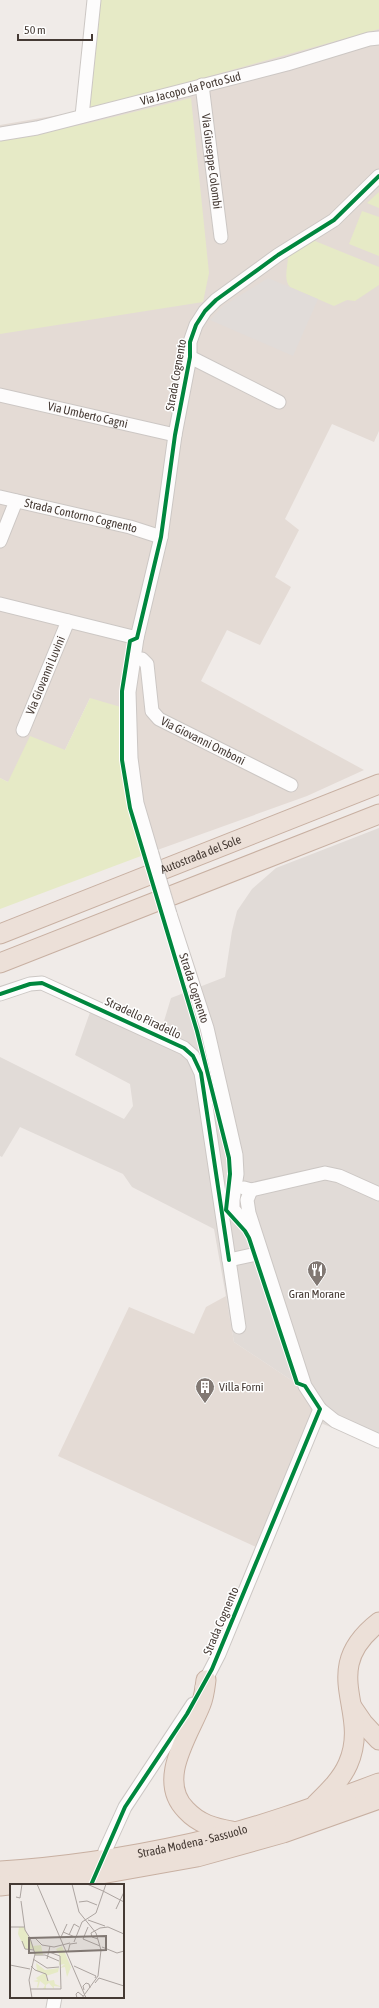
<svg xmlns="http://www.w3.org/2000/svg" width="379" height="2008" font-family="'Asap Condensed',sans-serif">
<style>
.residential{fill:#e4dbd5}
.industrial{fill:#e1dbd7}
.green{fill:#e6eac6}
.parking{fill:#e1dcd9}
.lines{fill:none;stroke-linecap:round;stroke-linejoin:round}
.minor-casing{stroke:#ccc7c4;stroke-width:15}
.highway-casing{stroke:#c8b0a2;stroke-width:21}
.minor{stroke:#fdfcfc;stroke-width:13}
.highway{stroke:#ece0d8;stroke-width:19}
.minor-bridge-casing{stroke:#ccc7c4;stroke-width:15;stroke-linecap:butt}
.minor-bridge{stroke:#fdfcfc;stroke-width:13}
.cycleway-casing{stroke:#fff;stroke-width:6}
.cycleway{stroke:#00873e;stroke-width:4}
.labels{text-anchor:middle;stroke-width:3;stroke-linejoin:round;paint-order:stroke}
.street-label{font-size:12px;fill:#453a34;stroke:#fff}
.poi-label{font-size:12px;fill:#453a34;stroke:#fff}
.inset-road{fill:none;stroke:#aca4a0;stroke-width:1}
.view{fill:#817873;fill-opacity:0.15;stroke:#817873;stroke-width:2}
.inset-edge{fill:none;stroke:#453a34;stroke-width:2}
</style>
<rect width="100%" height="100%" fill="#f0ebe8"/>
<!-- residential -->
<g class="residential">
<path d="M89 0H379V431L374 442 332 424 285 519 299 530 275 577 291 587 260 645 227 630 201 681 364 770 307 796 149 853 90 698 65 750 8 782 0 778V125L76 112Z"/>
<path d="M226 1296 234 1342 294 1382 323 1424 304 1429 258 1548 58 1456 129 1307 194 1334 206 1307Z"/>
</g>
<!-- industrial -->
<path class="industrial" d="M379 828V1446L323 1424 294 1382 234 1342 214 1229 132 1187 123 1174 20 1127 2 1157 0 1156V1057L124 1119 133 1106 130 1084 75 1055 94 1001 161 1031 171 998 225 977 232 931 237 911 252 889 276 868Z"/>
<!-- green -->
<g class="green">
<path d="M100 0H379V29L88 110Z"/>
<path d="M191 98 209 273 203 302 0 334V140L85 124Z"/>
<path d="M379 192V208L367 203Z"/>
<path d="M362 211 379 217V256L349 244Z"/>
<path d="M310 239 379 267V285L355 301 347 300 334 306 290 287C283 280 288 266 288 256Z"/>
<path d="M90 698 124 708 149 853 0 909V778L8 782 30 736 65 750Z"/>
</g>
<!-- parking -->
<path class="parking" d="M268 278 318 299 293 356 210 320 223 306Z"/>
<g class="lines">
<defs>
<g id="minor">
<path id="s1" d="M202 85 221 237"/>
<path d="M82 116 94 0"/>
<path id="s2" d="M0 134 37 128 287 64 369 39 379 38"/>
<path d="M190 357 279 402"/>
<path id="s3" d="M0 395 175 435"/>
<path id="s4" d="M0 497 130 527 161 537"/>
<path d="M0 541 16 501"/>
<path d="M0 604 137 638"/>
<path id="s5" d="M134 659H142L147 664 152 711 159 719 291 785"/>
<path id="s6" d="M23 730 68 621"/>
<path d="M152 854 137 803 131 758 129 692 137 638 161 537 175 435 190 357V342L196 325 205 311 216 300 278 255 334 220 379 176"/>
<path id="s7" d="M170 914 207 1028 224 1102 236 1155 237 1174 233 1200V1209L252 1232 258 1243"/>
<path d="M0 994 30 984 42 983 184 1048 193 1056 201 1073 229 1260"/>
<path d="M244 1188 251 1190 325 1173 339 1176 379 1194"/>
<path d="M251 1190 247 1200 249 1213 305 1386 320 1409 335 1421 379 1441"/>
<path d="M239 1327 229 1260 261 1253"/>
<path d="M202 1687 219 1654 320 1409"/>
<path d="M105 1851 125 1807 193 1704"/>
<path d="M53 2008 55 1997"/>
</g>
<g id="highway">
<path id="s8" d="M0 934 379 784"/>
<path d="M0 963 379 814"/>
<path d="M206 1680C205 1688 204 1697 201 1704 189 1735 156 1780 186 1810 199 1824 214 1828 232 1831"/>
<path d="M352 1707 363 1723 379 1740"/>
<path d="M316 1804C328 1792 341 1780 348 1764 372 1710 316 1671 379 1622"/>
<path id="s9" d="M0 1871C64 1867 129 1857 192 1843 255 1829 318 1806 379 1783"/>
<path d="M0 1886 96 1875 197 1857 283 1833 379 1799"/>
</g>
</defs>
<!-- minor casing -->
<use href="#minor" class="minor-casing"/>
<!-- highway casing -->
<use href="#highway" class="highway-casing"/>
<!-- minor -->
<use href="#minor" class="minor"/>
<!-- highway -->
<use href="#highway" class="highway"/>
<defs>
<path id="minor-bridge" d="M152 854 170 914"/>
</defs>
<!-- minor-bridge casing -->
<use href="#minor-bridge" class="minor-bridge-casing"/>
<!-- minor-bridge -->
<use href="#minor-bridge" class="minor-bridge"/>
<defs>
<g id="cycleway">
<path d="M0 994 30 984 42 983 184 1048 193 1056 201 1073 229 1260"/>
<path d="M91 1885 125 1807 187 1714 212 1669 320 1409 305 1386 297 1383 249 1238 245 1231 226 1210 230 1174 229 1158 197 1031 130 808 122 760V691L130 641 137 638 161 537 175 435 190 357V342L196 325 205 311 216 300 278 255 334 220 379 176"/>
</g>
</defs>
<!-- cycleway casing -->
<use href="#cycleway" class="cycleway-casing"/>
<!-- cycleway -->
<use href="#cycleway" class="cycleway"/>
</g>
<!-- icons -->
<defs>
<symbol id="restaurant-pin" viewBox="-11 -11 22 30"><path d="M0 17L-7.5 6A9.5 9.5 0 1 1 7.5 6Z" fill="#817873" stroke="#fff"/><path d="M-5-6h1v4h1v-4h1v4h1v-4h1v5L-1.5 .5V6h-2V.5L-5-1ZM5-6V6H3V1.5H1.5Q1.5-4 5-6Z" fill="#fff"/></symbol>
<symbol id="building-pin" viewBox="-11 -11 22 30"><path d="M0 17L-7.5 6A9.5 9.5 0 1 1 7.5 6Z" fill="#817873" stroke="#fff"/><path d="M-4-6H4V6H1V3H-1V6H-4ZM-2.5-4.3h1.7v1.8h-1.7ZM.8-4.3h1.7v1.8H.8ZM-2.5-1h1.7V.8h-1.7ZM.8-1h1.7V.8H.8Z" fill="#fff"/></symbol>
</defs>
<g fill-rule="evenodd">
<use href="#restaurant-pin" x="306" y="1259" width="22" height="30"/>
<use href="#building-pin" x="194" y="1376" width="22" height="30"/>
</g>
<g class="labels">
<!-- street labels -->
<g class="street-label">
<text dy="4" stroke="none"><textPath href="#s2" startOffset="196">Via Jacopo da Porto Sud</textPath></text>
<text dy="4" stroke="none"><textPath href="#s1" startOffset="77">Via Giuseppe Colombi</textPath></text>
<text transform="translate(176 375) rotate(-80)" y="4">Strada Cognento</text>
<text dy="4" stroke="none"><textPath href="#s3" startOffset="90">Via Umberto Cagni</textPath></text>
<text dy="4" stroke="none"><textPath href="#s4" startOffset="83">Strada Contorno Cognento</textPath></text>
<text dy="4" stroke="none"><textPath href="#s6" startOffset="59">Via Giovanni Luvini</textPath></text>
<text dy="4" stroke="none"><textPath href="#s5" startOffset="122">Via Giovanni Omboni</textPath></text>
<text dy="4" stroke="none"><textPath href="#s8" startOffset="216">Autostrada del Sole</textPath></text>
<text dy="4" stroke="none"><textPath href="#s7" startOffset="78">Strada Cognento</textPath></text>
<text transform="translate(143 1018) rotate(25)" y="4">Stradello Piradello</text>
<text transform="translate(221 1621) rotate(-67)" y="4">Strada Cognento</text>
<text dy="4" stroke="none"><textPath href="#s9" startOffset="195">Strada Modena - Sassuolo</textPath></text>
</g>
<!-- poi labels -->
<g class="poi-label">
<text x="317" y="1298">Gran Morane</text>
<text x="219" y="1391" text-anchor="start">Villa Forni</text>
</g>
</g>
<!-- overview -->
<g transform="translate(10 1884)">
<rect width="114" height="114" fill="#f0ebe8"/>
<path d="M9 43H14L23 62 31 61 33 71H25L24 65H15L8 50ZM52 62 61 83 57 93 55 83 50 84 55 80 49 81 50 72 46 65ZM26 79 35 86 49 84 48 88 36 92 38 97 44 96 45 100 52 103 44 102V105L39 99 36 101V105H33L35 101 30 97 28 104 27 103 28 98 23 97 28 96 26 94 34 89 27 87Z" fill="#e6eac6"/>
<path class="inset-road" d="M27 0 76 114M62 0 69 28 86 49 91 66 88 92 72 114M77 0 93 7M93 7 114 18M6 13 10 14 12 0M11 17 15 46 20 54 25 70 19 96 22 114M69 18 77 17 87 21M106 25 114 8M78 36 95 42M0 43H14M98 43 114 50M53 48 65 53M59 51 64 40 69 43M51 53 57 40M20 54H25L32 61 44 63 60 59M73 55 90 62M73 55 78 43M88 55 82 53 81 49 90 44 98 43M12 57 15 65 24 66M64 58 72 38 86 29 96 0M92 63 107 69 114 67M58 68 60 60 67 59M25 71H35L49 77M23 75 37 84 49 83M37 75 40 62M0 81 20 85M21 82 25 86 36 90 38 97M64 82 86 92 85 94M85 99 89 94 114 102M20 105H51L50 72 39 68M74 106 73 102 76 99 79 100 80 104M67 114 66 110 68 108 73 112"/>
<path class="view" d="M96 52V66L19 69V54Z"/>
<rect width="114" height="114" class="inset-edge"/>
</g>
<!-- scale -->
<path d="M18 34v6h74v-6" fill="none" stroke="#453a34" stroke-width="2"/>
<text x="24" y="34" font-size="12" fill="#453a34" stroke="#ffffff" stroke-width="3" paint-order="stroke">50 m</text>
</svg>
